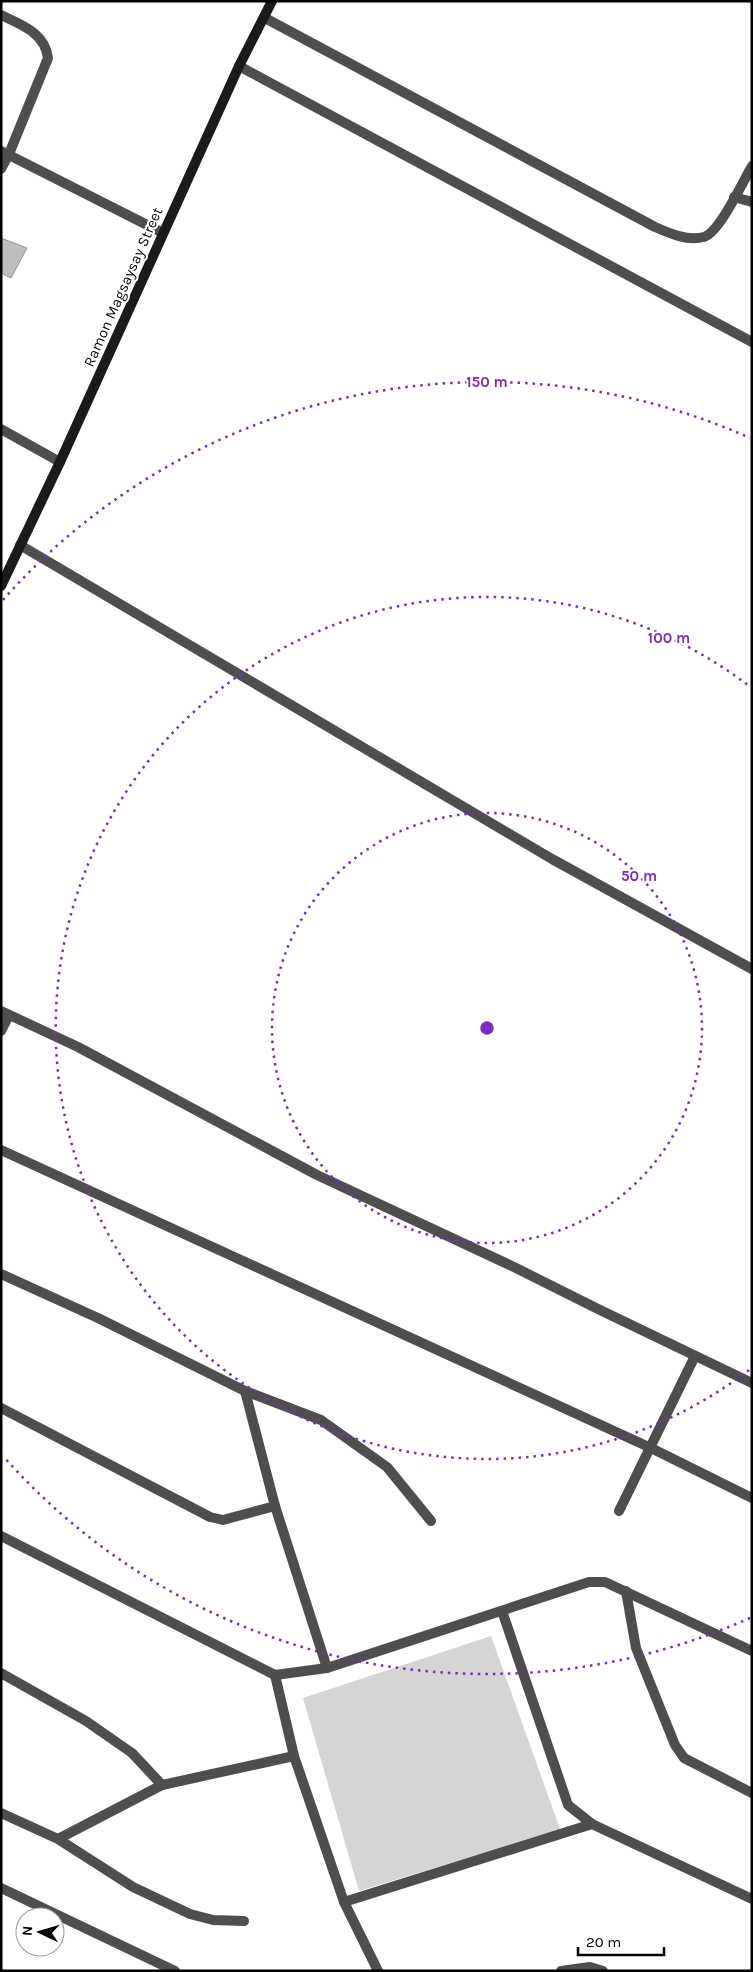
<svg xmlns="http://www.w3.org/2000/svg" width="753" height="1972" font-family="Karla,sans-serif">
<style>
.green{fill:#d5d5d5}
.building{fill:#bebebe;stroke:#929292}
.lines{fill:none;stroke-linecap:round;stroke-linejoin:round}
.lane{stroke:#4e4e4e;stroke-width:10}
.street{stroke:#4e4e4e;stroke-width:10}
.secondary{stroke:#1b1b1b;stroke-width:10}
.ring{fill:none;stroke:#7b2cbf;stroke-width:2.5;stroke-dasharray:2.5 5}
.labels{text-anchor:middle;stroke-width:4;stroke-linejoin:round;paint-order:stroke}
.street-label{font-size:15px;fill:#000;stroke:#fff}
.centre{fill:#7b2cbf;stroke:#fff;stroke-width:2.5}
.ring-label{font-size:15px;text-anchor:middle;font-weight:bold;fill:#7b2cbf;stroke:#fff;stroke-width:4;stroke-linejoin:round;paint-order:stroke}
</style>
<rect width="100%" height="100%" fill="#fff"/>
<!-- green -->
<path class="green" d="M491 1636 560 1829 359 1891 303 1698Z"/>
<!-- building -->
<path class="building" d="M1 238 27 248 11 278 1 273Z"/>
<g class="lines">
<!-- lane -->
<g class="lane">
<path d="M265 18 655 227C671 234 687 241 704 237 720 232 743 181 752 166"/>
<path d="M734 197 752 202"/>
</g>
<!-- street -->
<g class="street">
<path d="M1 15C22 25 45 33 48 58L9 154 1 169"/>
<path d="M239 66 752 342"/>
<path d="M1 151 163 233"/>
<path d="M1 429 60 462"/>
<path d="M20 545 552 859 752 969"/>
<path d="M1 1011 78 1047 317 1175 514 1267 598 1309 752 1383"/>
<path d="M1 1031 9 1015"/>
<path d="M1 1150 651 1448 752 1498"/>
<path d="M1 1274 98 1318 245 1391 321 1420 387 1467 431 1521"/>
<path d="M245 1391 275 1506 327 1668"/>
<path d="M1 1408 210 1517 223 1520 275 1506"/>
<path d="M619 1511 695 1356"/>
<path d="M1 1536 275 1675 327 1668 589 1582H605L752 1651"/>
<path d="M626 1591 636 1648 675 1745 684 1758 752 1793"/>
<path d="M502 1611 568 1805 592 1824 752 1899"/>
<path d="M1 1673 86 1721 132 1753 162 1785"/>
<path d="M275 1675 294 1756 344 1902 378 1971"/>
<path d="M1 1813 58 1839 133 1887 190 1914 213 1920 244 1921"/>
<path d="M58 1839 162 1785 294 1756"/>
<path d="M1 1888 175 1971"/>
<path d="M344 1902 592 1824"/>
<path d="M561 1971 590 1967 603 1971"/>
</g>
<!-- secondary -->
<path class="secondary" d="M1 586 60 462 239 66 272 1"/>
</g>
<!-- distance rings -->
<g class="ring">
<circle cx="487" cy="1028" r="215"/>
<path d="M749 1370A431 431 0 1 1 749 686"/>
<path d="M750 1618A646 646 0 0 1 3 1456M3 600A646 646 0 0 1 750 438"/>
</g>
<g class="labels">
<!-- street labels -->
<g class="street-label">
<text transform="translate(123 287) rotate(-66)" y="5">Ramon Magsaysay Street</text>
</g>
</g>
<circle cx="487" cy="1028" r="8" class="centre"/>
<g class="ring-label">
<text x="487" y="387">150 m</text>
<text x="669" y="643">100 m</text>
<text x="639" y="881">50 m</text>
</g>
<!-- border -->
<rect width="753" height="1972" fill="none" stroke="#000000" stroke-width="5"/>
<!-- north arrow -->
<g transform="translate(40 1932) rotate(275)"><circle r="24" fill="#ffffff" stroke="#999999"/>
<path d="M0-4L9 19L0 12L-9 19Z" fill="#000000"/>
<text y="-8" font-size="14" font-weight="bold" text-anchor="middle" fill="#000000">N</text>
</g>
<!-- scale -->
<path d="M578 1947v8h86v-8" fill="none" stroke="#000000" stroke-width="2.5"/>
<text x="586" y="1947" font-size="15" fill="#000000" stroke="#ffffff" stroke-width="4" paint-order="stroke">20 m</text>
</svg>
